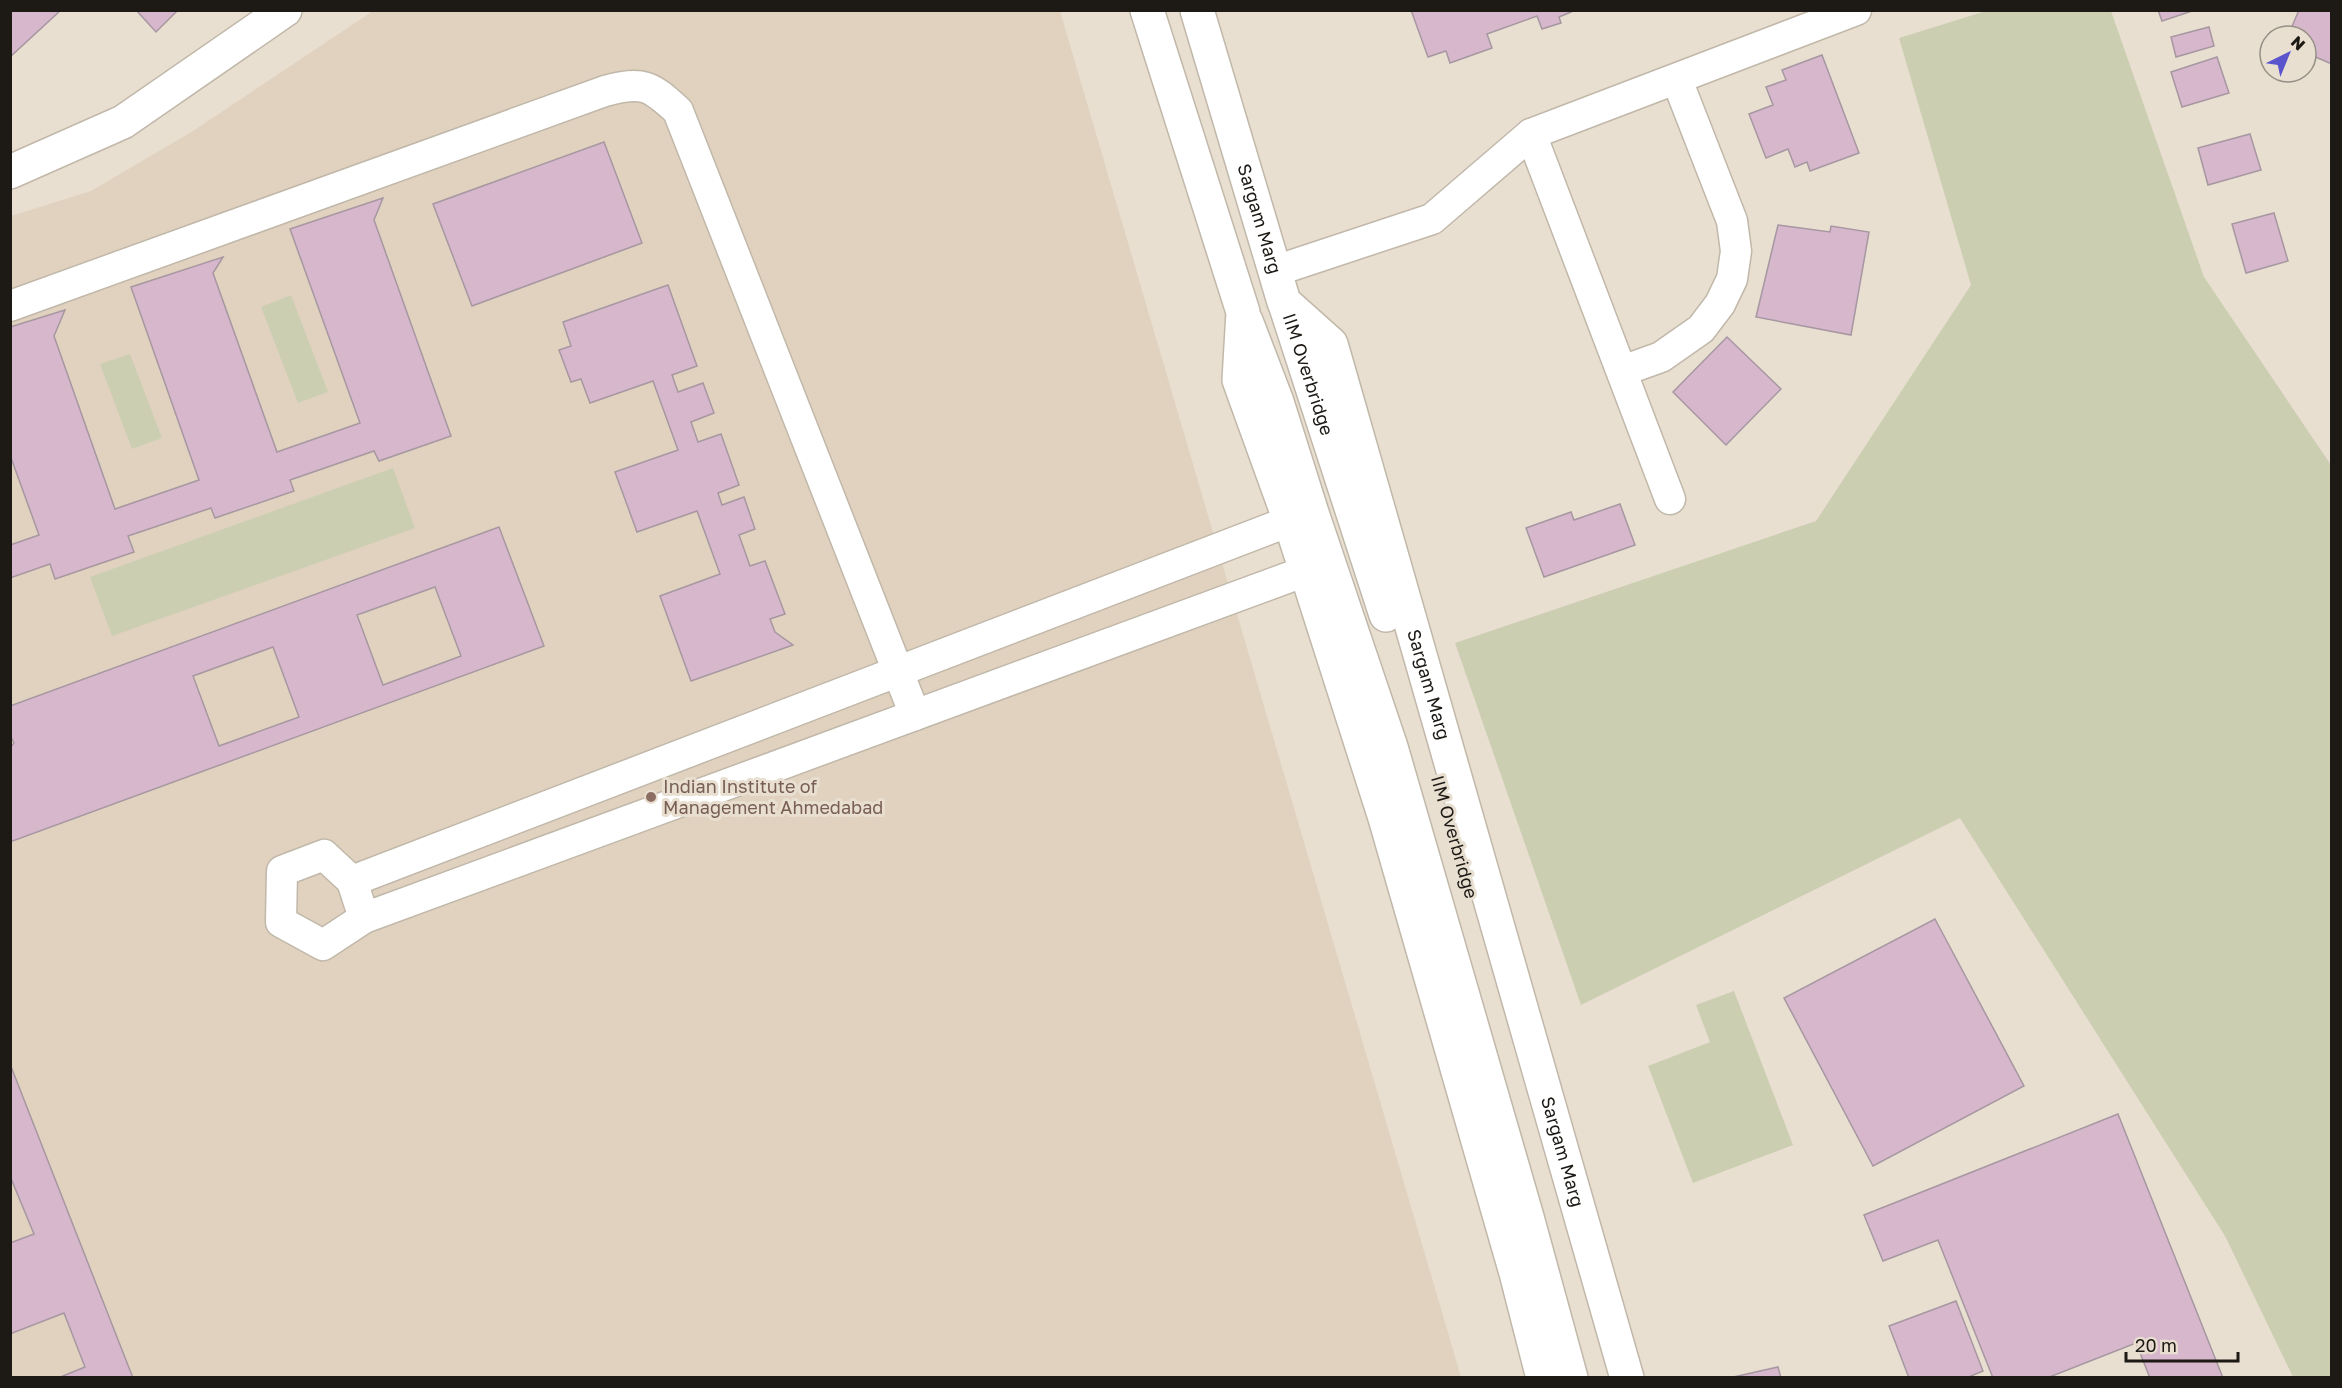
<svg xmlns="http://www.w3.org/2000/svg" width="2342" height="1388" font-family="'Golos Text',sans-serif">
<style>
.built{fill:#e0d2bf}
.green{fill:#ccceb2}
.building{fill:#d7b7cc;stroke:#a697a1;stroke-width:1.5;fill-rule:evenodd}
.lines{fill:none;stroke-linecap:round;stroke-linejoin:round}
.street-casing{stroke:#c1b8aa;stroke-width:33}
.secondary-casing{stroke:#c1b8aa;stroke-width:36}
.street{stroke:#fff;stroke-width:30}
.secondary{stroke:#fff;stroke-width:33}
.education-dot{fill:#8d6e63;stroke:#e8dfd1;stroke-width:2}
.labels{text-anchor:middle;stroke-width:6;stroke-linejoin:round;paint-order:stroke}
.street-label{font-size:18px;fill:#1d1915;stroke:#e8dfd1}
.education-label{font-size:18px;fill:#785e54;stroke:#e8dfd1;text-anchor:start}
</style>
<rect width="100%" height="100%" fill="#e8dfd1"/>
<!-- built -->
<path class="built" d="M373 11H1060L1461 1377 11 1378V216L91 191 193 131Z"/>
<!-- green -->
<g class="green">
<path d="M1986 11H2111L2204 277 2331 465V1377H2293L2225 1236 1960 818 1581 1005 1455 643 1816 521 1971 285 1899 38Z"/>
<path d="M291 295 328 392 298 403 261 307Z"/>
<path d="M130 354 162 438 132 449 100 364Z"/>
<path d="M393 468 415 528 112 636 90 577Z"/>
<path d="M1734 991 1793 1145 1693 1183 1648 1066 1710 1042 1696 1005Z"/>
</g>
<!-- building -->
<g class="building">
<path d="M10 10H61L10 57Z"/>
<path d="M136 10H178L156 32Z"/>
<path d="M1411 10H1570L1571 12 1559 17 1561 23 1542 29 1537 16 1487 34 1492 48 1450 63 1446 51 1428 57Z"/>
<path d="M2158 10H2195L2162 21Z"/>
<path d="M2299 10H2332V64L2306 53V36H2288Z"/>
<path d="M2209 27 2214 46 2176 57 2171 37Z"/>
<path d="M1822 55 1859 153 1810 171 1807 162 1795 167 1788 149 1766 158 1749 114 1773 105 1766 87 1786 80 1782 70Z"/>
<path d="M2217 57 2229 93 2182 107 2171 72Z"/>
<path d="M2250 134 2261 170 2208 185 2198 148Z"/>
<path d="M604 142 642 243 472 306 433 204Z"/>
<path d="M383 198 374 220 451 436 379 461 374 451 290 480 294 491 215 518 211 508 128 536 134 552 55 579 50 564 10 578V545L39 535 10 455V327L65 310 54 336 115 509 199 480 131 287 223 257 213 273 277 452 360 423 290 229Z"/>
<path d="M2274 213 2288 261 2246 273 2232 224Z"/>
<path d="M1778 225 1830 232 1831 226 1869 232 1851 335 1756 317Z"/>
<path d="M668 285 697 366 672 375 678 392 703 383 714 413 691 422 698 442 721 434 739 485 718 493 722 505 744 497 755 529 739 535 750 566 765 561 785 614 770 619 775 632 793 645 691 681 660 596 720 574 697 511 637 532 615 472 678 450 653 381 590 403 581 379 571 382 559 350 571 346 563 322Z"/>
<path d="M1727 337 1781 389 1726 445 1673 392Z"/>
<path d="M1620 504 1635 545 1544 577 1526 528 1571 512 1574 520Z"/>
<path d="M499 527 544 646 10 842V748L14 743 10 735V706ZM435 587 461 656 383 685 357 615ZM273 647 299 717 219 746 193 676Z"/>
<path d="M1935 919 2024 1086 1873 1166 1784 998Z"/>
<path d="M10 1064 133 1378H58L85 1367 64 1313 10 1334V1243L34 1234 10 1176Z"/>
<path d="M2118 1114 2223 1378H2150L2136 1343 2047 1378H1993L1938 1240 1883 1261 1864 1215Z"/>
<path d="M1956 1301 1983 1371 1966 1378H1909L1889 1326Z"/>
<path d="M1778 1367 1781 1378H1729Z"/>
</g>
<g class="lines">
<defs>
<g id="street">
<path d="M1531 134 1670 499"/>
<path d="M1275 271 1432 219 1531 134 1856 10"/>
<path d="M10 306 605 91C643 81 650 85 678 111L915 715"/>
<path d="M1622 371 1661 357 1701 329 1720 304 1732 279 1736 251 1732 221 1677 80"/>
<path d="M352 881 364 918 323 945 281 922 282 871 324 855 352 881 1290 521"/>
<path d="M364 918 1306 571"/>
</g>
<g id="secondary">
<path d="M1147 10 1243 312 1239 380 1290 521 1385 818 1516 1273 1543 1378"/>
<path id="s1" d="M1197 10 1284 302 1331 344 1627 1378"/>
<path d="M10 172 123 122 285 10"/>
<path id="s2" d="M1285 304 1386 615"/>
<path d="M1246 321 1277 402 1312 513 1391 747 1527 1217 1571 1378"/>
</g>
</defs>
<!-- street casing -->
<use href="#street" class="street-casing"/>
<!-- secondary casing -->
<use href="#secondary" class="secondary-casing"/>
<!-- street -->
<use href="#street" class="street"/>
<!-- secondary -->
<use href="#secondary" class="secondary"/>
</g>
<!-- markers -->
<circle class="education-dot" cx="651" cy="797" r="6"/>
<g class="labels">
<!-- street labels -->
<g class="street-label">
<text dy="6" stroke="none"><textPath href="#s1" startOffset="218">Sargam Marg</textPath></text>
<text dy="6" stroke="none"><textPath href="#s2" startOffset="74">IIM Overbridge</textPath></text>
<text dy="6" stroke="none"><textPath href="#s1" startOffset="722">Sargam Marg</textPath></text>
<text transform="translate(1454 837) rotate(74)" y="6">IIM Overbridge</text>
<text dy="6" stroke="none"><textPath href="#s1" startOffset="1208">Sargam Marg</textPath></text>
</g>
<!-- education labels -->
<g class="education-label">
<text x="663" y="793">Indian Institute of<tspan x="663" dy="21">Management Ahmedabad</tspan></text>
</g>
</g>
<!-- border -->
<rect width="2342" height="1388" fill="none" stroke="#1d1915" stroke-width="24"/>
<!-- north arrow -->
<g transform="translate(2288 54) rotate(43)"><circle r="28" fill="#e8dfd1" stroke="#979086" stroke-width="1.5"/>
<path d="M0-4.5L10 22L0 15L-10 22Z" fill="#5b55cd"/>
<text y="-9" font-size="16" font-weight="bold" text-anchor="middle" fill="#1d1915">N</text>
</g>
<!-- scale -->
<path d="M2126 1352v9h112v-9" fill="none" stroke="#1d1915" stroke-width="3"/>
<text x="2135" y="1352" font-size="18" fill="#1d1915" stroke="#e8dfd1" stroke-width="4.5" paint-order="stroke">20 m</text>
</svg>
